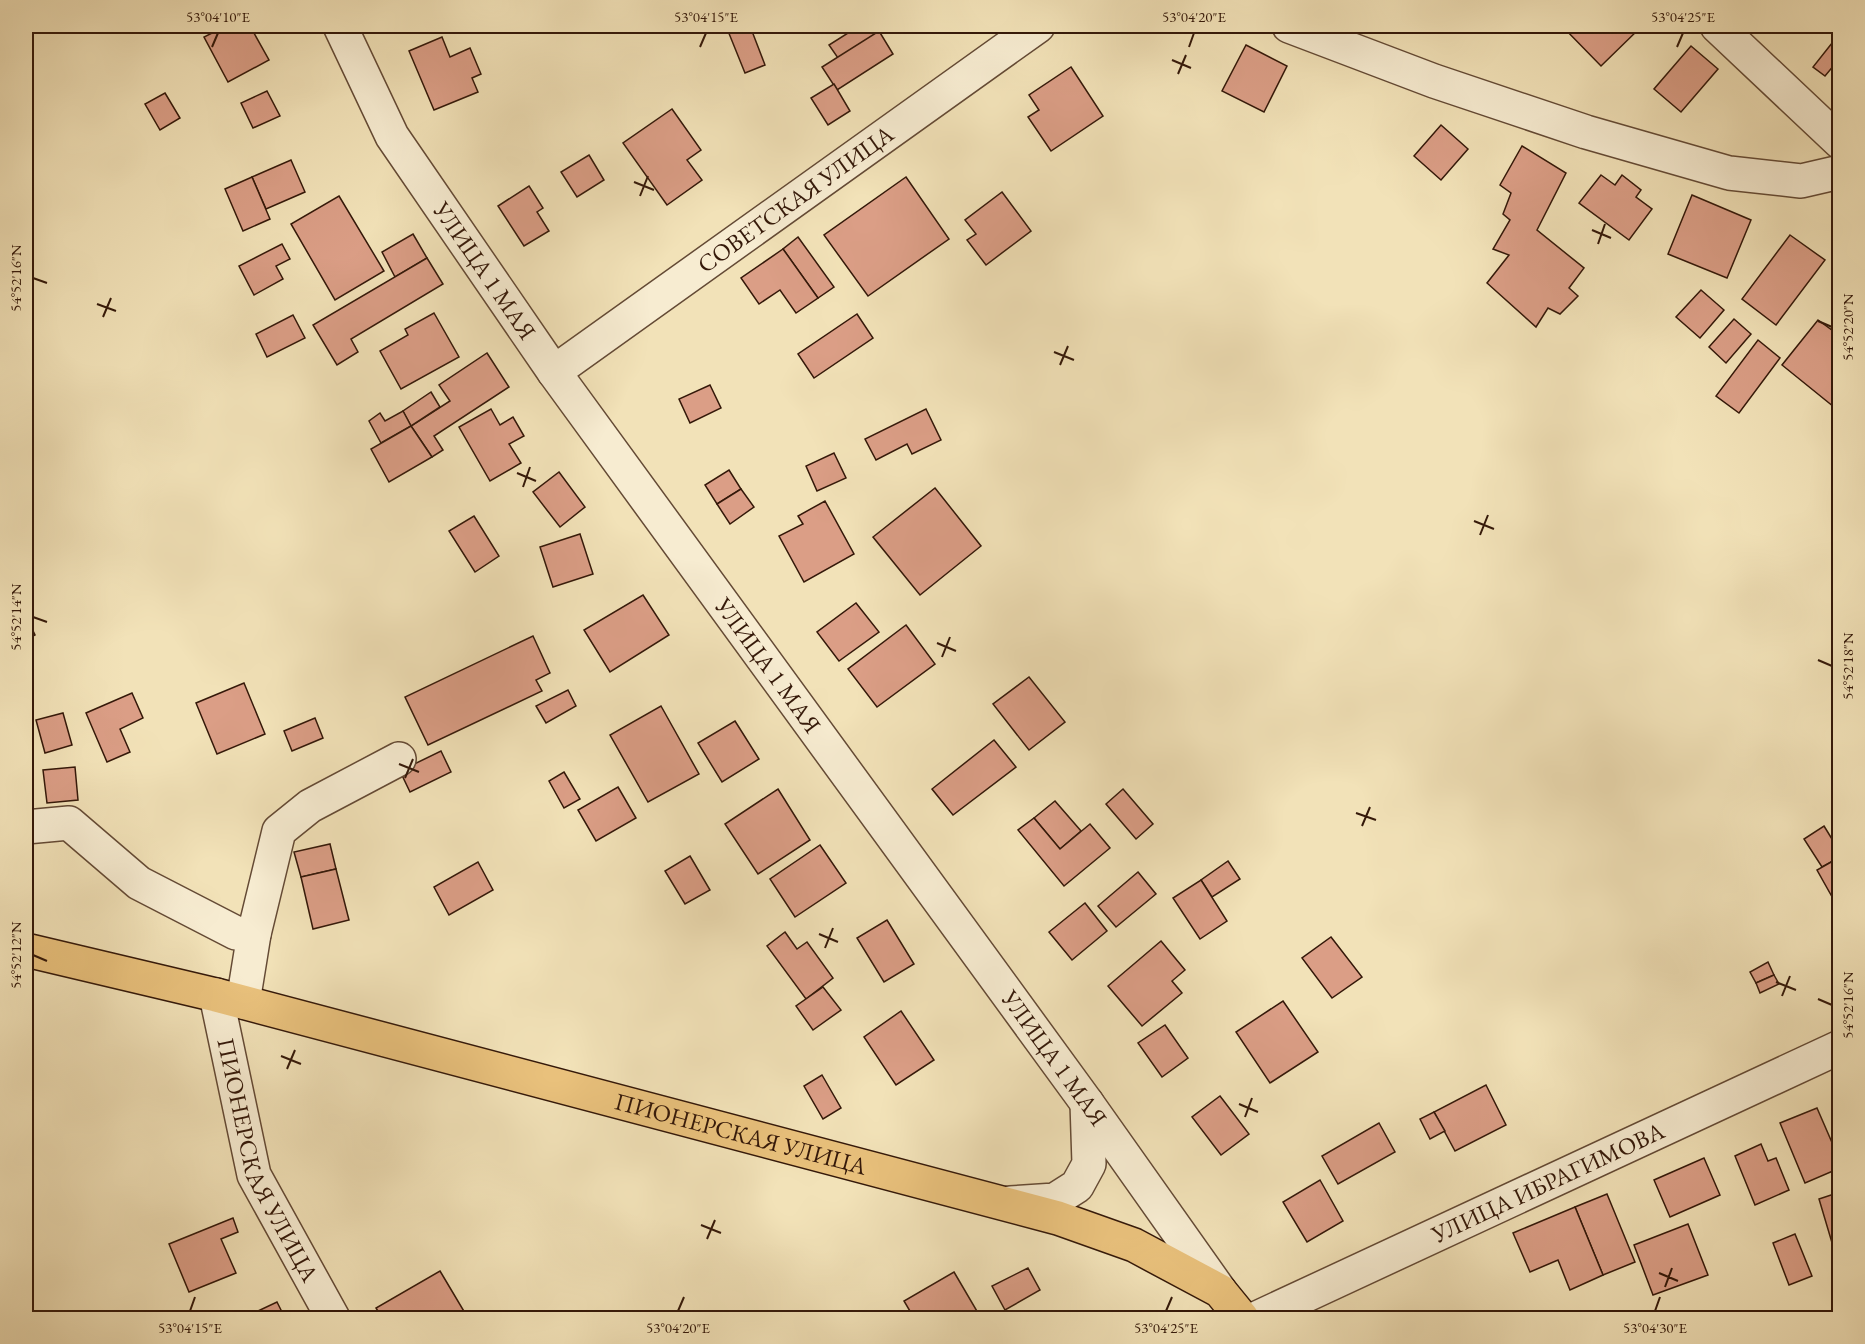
<svg xmlns="http://www.w3.org/2000/svg" width="1865" height="1344" font-family="'EB Garamond',serif">
<style>
.building{fill:#db9e86;stroke:#341809;stroke-width:1.5}
.lines{fill:none;stroke-linecap:round;stroke-linejoin:round}
.minor-casing{stroke:#644a35;stroke-width:36}
.major-casing{stroke:#341809;stroke-width:36}
.minor{stroke:#f7ecd1;stroke-width:33}
.major{stroke:#e9c17c;stroke-width:33}
.ticks{fill:none;stroke:#341809;stroke-width:2}
.labels{text-anchor:middle;stroke-width:4.5;stroke-linejoin:round;paint-order:stroke}
.street-label{font-size:24px;fill:#341809;stroke:#f7ecd1}
.neatline{fill:none;stroke:#341809;stroke-width:2}
.ticks-label{font-size:15px;text-anchor:middle;fill:#341809}
</style>
<rect width="100%" height="100%" fill="#f2e2b8"/>
<filter id="stains"><feTurbulence type="fractalNoise" baseFrequency=".00333" numOctaves="4"/><feColorMatrix values="0 0 0 0 .2 0 0 0 0 .09 0 0 0 0 .02 0 0 0 .5 -.17"/></filter>
<radialGradient id="worn" r=".72"><stop offset=".6" stop-color="#630" stop-opacity="0"/><stop offset="1" stop-color="#630" stop-opacity=".3"/></radialGradient>
<!-- building -->
<g class="building">
<path d="M226 26H250L269 60 228 82 204 37Z"/>
<path d="M741 26H750L765 65 745 73 728 31Z"/>
<path d="M859 26H889L838 58 829 45Z"/>
<path d="M1562 26H1642L1601 66Z"/>
<path d="M879 31 893 54 837 90 822 67Z"/>
<path d="M1840 33V58L1825 76 1813 67Z"/>
<path d="M442 37 450 57 470 48 481 74 472 78 478 92 434 110 409 51Z"/>
<path d="M1246 45 1287 66 1264 112 1222 91Z"/>
<path d="M1691 46 1718 69 1681 112 1654 89Z"/>
<path d="M1071 67 1103 116 1051 151 1028 117 1039 110 1029 95Z"/>
<path d="M834 84 850 111 828 125 811 98Z"/>
<path d="M267 91 280 116 253 128 241 103Z"/>
<path d="M165 93 180 118 160 130 145 104Z"/>
<path d="M672 109 701 150 687 160 702 180 667 205 623 143Z"/>
<path d="M1441 125 1468 149 1441 180 1414 156Z"/>
<path d="M1522 146 1566 173 1537 230 1584 268 1569 288 1578 296 1560 314 1548 308 1536 327 1487 283 1509 255 1493 249 1510 220 1503 214 1511 193 1500 185Z"/>
<path d="M589 155 604 180 577 197 561 172Z"/>
<path d="M291 160 305 192 266 209 252 177Z"/>
<path d="M1601 175 1615 185 1622 175 1641 190 1636 197 1652 209 1629 240 1579 203Z"/>
<path d="M252 177 270 219 243 231 225 189Z"/>
<path d="M906 177 949 239 868 296 824 235Z"/>
<path d="M529 186 543 208 537 212 549 231 524 246 498 206Z"/>
<path d="M1002 192 1031 231 986 265 967 240 976 234 965 220Z"/>
<path d="M1692 195 1751 220 1727 278 1668 254Z"/>
<path d="M339 196 384 271 335 300 291 224Z"/>
<path d="M413 234 427 258 395 277 382 252Z"/>
<path d="M1790 235 1825 260 1776 325 1742 299Z"/>
<path d="M798 237 834 287 818 298 783 249Z"/>
<path d="M282 244 290 259 276 266 283 279 254 295 239 266Z"/>
<path d="M783 249 818 298 796 313 780 290 759 304 741 278Z"/>
<path d="M427 258 443 284 351 339 358 352 337 365 313 325Z"/>
<path d="M1701 290 1724 310 1700 338 1676 317Z"/>
<path d="M434 313 459 357 401 389 380 351 408 335 405 329Z"/>
<path d="M857 314 873 338 814 378 798 354Z"/>
<path d="M293 315 305 338 267 357 256 334Z"/>
<path d="M1734 319 1751 334 1726 363 1709 347Z"/>
<path d="M1818 320 1840 336V400L1834 407 1782 365Z"/>
<path d="M1758 340 1780 358 1739 413 1716 396Z"/>
<path d="M487 353 509 387 434 436 443 450 432 457 411 426 450 401 439 385Z"/>
<path d="M710 385 721 408 690 423 679 399Z"/>
<path d="M431 392 440 407 411 426 403 411Z"/>
<path d="M491 409 500 425 513 417 524 436 509 444 521 463 490 481 459 427Z"/>
<path d="M926 409 941 440 912 454 907 444 876 460 865 439Z"/>
<path d="M403 411 411 426 381 443 369 421 380 413 385 421Z"/>
<path d="M411 426 432 457 389 482 371 449Z"/>
<path d="M834 453 846 478 817 491 806 466Z"/>
<path d="M729 470 741 489 717 504 705 485Z"/>
<path d="M559 472 585 507 560 527 533 492Z"/>
<path d="M935 488 981 546 920 595 873 537Z"/>
<path d="M741 489 754 507 730 524 717 504Z"/>
<path d="M825 501 854 554 804 582 779 536 803 524 798 516Z"/>
<path d="M474 516 499 556 475 572 449 531Z"/>
<path d="M580 534 593 574 553 587 540 547Z"/>
<path d="M643 595 669 635 610 672 584 630Z"/>
<path d="M856 603 879 632 839 661 817 632Z"/>
<path d="M26 616 35 635 26 640Z"/>
<path d="M906 625 935 664 877 707 848 669Z"/>
<path d="M533 636 550 673 536 680 542 691 428 745 405 697Z"/>
<path d="M1029 677 1065 722 1029 750 993 704Z"/>
<path d="M244 683 265 734 217 754 196 703Z"/>
<path d="M568 690 576 706 546 723 536 706Z"/>
<path d="M132 693 143 718 120 729 130 752 107 762 86 713Z"/>
<path d="M661 706 699 774 648 802 610 735Z"/>
<path d="M63 713 72 745 45 753 36 720Z"/>
<path d="M315 718 323 738 292 751 284 731Z"/>
<path d="M735 721 759 759 722 782 698 743Z"/>
<path d="M994 740 1016 767 953 815 932 789Z"/>
<path d="M441 751 451 772 410 792 400 771Z"/>
<path d="M75 767 78 800 47 803 43 770Z"/>
<path d="M564 772 580 799 564 808 549 781Z"/>
<path d="M618 787 636 818 596 841 578 810Z"/>
<path d="M778 789 810 840 758 874 725 824Z"/>
<path d="M1123 789 1153 824 1136 839 1106 804Z"/>
<path d="M1055 801 1081 831 1060 849 1034 818Z"/>
<path d="M1034 818 1060 849 1090 824 1110 848 1064 886 1018 830Z"/>
<path d="M1824 826 1840 852V857L1822 867 1804 839Z"/>
<path d="M330 844 336 869 301 877 294 852Z"/>
<path d="M820 845 846 883 795 917 770 879Z"/>
<path d="M690 856 710 890 685 904 665 871Z"/>
<path d="M1840 857V911L1817 870Z"/>
<path d="M1228 861 1240 879 1212 897 1201 880Z"/>
<path d="M478 862 493 890 449 915 434 887Z"/>
<path d="M336 869 349 920 313 929 301 877Z"/>
<path d="M1138 872 1156 894 1116 927 1098 906Z"/>
<path d="M1201 880 1227 921 1200 939 1173 898Z"/>
<path d="M1085 903 1107 931 1072 960 1049 932Z"/>
<path d="M887 920 914 964 884 982 857 938Z"/>
<path d="M785 932 797 949 807 942 833 978 806 999 767 946Z"/>
<path d="M1331 937 1362 977 1332 998 1302 958Z"/>
<path d="M1161 941 1185 970 1172 981 1182 993 1142 1026 1108 986Z"/>
<path d="M1768 962 1774 975 1756 983 1750 972Z"/>
<path d="M1774 975 1779 984 1760 993 1756 983Z"/>
<path d="M823 987 841 1010 813 1030 796 1006Z"/>
<path d="M1283 1001 1318 1052 1270 1083 1236 1032Z"/>
<path d="M901 1011 934 1060 896 1085 864 1037Z"/>
<path d="M1165 1025 1188 1058 1162 1077 1138 1043Z"/>
<path d="M822 1075 841 1108 823 1119 804 1086Z"/>
<path d="M1486 1085 1506 1125 1455 1151 1434 1112Z"/>
<path d="M1220 1096 1249 1134 1221 1155 1192 1117Z"/>
<path d="M1817 1108 1840 1161V1168L1805 1183 1780 1123Z"/>
<path d="M1434 1112 1445 1131 1430 1139 1420 1119Z"/>
<path d="M1379 1123 1395 1152 1338 1184 1322 1156Z"/>
<path d="M1761 1144 1768 1161 1776 1158 1789 1190 1755 1205 1735 1156Z"/>
<path d="M1704 1158 1720 1195 1670 1217 1654 1180Z"/>
<path d="M1320 1180 1343 1221 1307 1242 1283 1202Z"/>
<path d="M1840 1192V1262L1838 1263 1819 1199Z"/>
<path d="M1607 1194 1635 1262 1603 1275 1575 1207Z"/>
<path d="M1575 1207 1603 1275 1570 1290 1558 1260 1530 1272 1513 1233Z"/>
<path d="M233 1218 238 1232 221 1239 236 1273 189 1292 169 1244Z"/>
<path d="M1688 1224 1708 1275 1653 1295 1634 1245Z"/>
<path d="M1795 1234 1812 1276 1789 1285 1773 1243Z"/>
<path d="M1028 1268 1040 1290 1005 1310 992 1286Z"/>
<path d="M440 1271 468 1318H382L376 1308Z"/>
<path d="M954 1272 981 1318H914L904 1301Z"/>
<path d="M277 1302 285 1318H243Z"/>
</g>
<g class="lines">
<defs>
<g id="minor">
<path id="s1" d="M340 26 392 136 554 372 1087 1103 1220 1291"/>
<path d="M1289 26 1434 81 1586 132 1729 173 1801 181 1840 172"/>
<path d="M1717 26 1840 142"/>
<path id="s2" d="M554 372 1038 26"/>
<path d="M26 827 69 823 139 883 236 933 254 934 243 1002"/>
<path d="M254 934 279 831 310 806 399 759"/>
<path id="s3" d="M216 995 254 1175 333 1318"/>
<path d="M1010 1203 1055 1200 1077 1186 1089 1164 1087 1103"/>
<path id="s4" d="M1257 1318 1840 1047"/>
</g>
<g id="major">
<path id="s5" d="M26 950 216 995 1058 1218 1134 1245 1220 1291 1242 1318"/>
</g>
</defs>
<!-- minor casing -->
<use href="#minor" class="minor-casing"/>
<!-- major casing -->
<use href="#major" class="major-casing"/>
<!-- minor -->
<use href="#minor" class="minor"/>
<!-- major -->
<use href="#major" class="major"/>
</g>
<!-- ticks -->
<path class="ticks" d="M212 47 218 33M700 47 706 33M1189 47 1194 33M1677 47 1683 33M1172 60 1191 68M1178 74 1186 55M634 182 654 190M640 196 648 176M1592 230 1611 238M1598 244 1605 224M33 278 47 283M97 304 116 311M103 317 111 298M1818 321 1832 327M1054 352 1074 360M1060 365 1068 346M517 473 536 481M523 487 530 467M1474 521 1494 529M1480 535 1488 515M33 617 47 622M937 643 956 651M942 657 950 637M1818 660 1832 666M399 764 419 772M405 778 413 759M1356 813 1376 820M1362 826 1370 807M819 934 838 942M825 948 833 928M33 955 47 961M1776 982 1796 990M1782 996 1790 976M1818 999 1832 1005M281 1056 301 1064M287 1069 295 1050M1239 1104 1258 1112M1245 1117 1252 1098M701 1225 721 1233M707 1239 715 1220M1659 1273 1678 1281M1665 1287 1672 1268M190 1311 195 1297M678 1311 684 1297M1166 1311 1172 1297M1655 1311 1660 1297"/>
<g class="labels">
<!-- street labels -->
<g class="street-label">
<text dy="8" stroke="none"><textPath href="#s2" startOffset="297">СОВЕТСКАЯ УЛИЦА</textPath></text>
<text dy="8" stroke="none"><textPath href="#s1" startOffset="285">УЛИЦА 1 МАЯ</textPath></text>
<text dy="8" stroke="none"><textPath href="#s1" startOffset="771">УЛИЦА 1 МАЯ</textPath></text>
<text dy="8" stroke="none"><textPath href="#s1" startOffset="1257">УЛИЦА 1 МАЯ</textPath></text>
<text dy="8" stroke="none"><textPath href="#s5" startOffset="738">ПИОНЕРСКАЯ УЛИЦА</textPath></text>
<text dy="8" stroke="none"><textPath href="#s3" startOffset="174">ПИОНЕРСКАЯ УЛИЦА</textPath></text>
<text dy="8" stroke="none"><textPath href="#s4" startOffset="321">УЛИЦА ИБРАГИМОВА</textPath></text>
</g>
</g>
<!-- margin -->
<rect width="1865" height="1344" fill="none" stroke="#f2e2b8" stroke-width="66"/>
<rect x="33" y="33" width="1799" height="1278" class="neatline"/>
<g class="ticks-label">
<text x="218" y="22">53°04'10"E</text>
<text x="706" y="22">53°04'15"E</text>
<text x="1194" y="22">53°04'20"E</text>
<text x="1683" y="22">53°04'25"E</text>
<text transform="translate(16 278) rotate(-90)" y="5">54°52'16"N</text>
<text transform="translate(1848 327) rotate(-90)" y="5">54°52'20"N</text>
<text transform="translate(16 617) rotate(-90)" y="5">54°52'14"N</text>
<text transform="translate(1848 666) rotate(-90)" y="5">54°52'18"N</text>
<text transform="translate(16 955) rotate(-90)" y="5">54°52'12"N</text>
<text transform="translate(1848 1005) rotate(-90)" y="5">54°52'16"N</text>
<text x="190" y="1333">53°04'15"E</text>
<text x="678" y="1333">53°04'20"E</text>
<text x="1166" y="1333">53°04'25"E</text>
<text x="1655" y="1333">53°04'30"E</text>
</g>
<rect width="100%" height="100%" filter="url(#stains)"/>
<rect width="100%" height="100%" fill="url(#worn)"/>
</svg>
